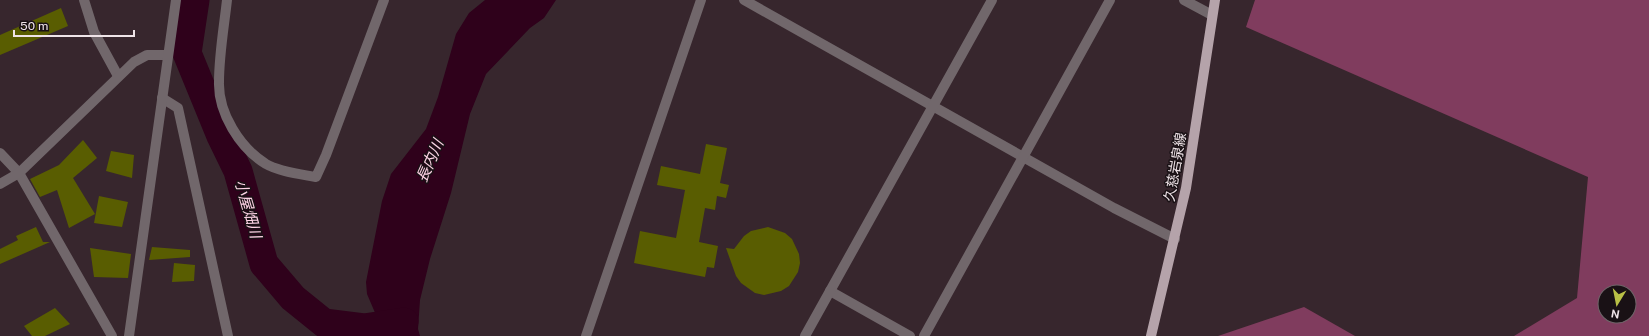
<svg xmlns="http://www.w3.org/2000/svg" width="1649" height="336" font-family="'Public Sans','Noto Sans JP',sans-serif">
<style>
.forest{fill:#803c5e;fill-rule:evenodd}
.water{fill:#2f011b}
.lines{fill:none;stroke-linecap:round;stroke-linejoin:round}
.river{stroke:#2f011b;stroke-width:29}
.building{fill:#595d01}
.minor{stroke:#71676b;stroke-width:10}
.major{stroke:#b5a3aa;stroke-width:10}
.labels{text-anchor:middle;stroke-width:3;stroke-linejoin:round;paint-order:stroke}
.street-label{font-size:14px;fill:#efe4e8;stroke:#191115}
.water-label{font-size:15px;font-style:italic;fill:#fdd3e5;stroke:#191115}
</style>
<rect width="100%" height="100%" fill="#37262d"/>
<!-- forest -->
<g class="forest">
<path d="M1255 0H1649V336H1514L1577 298 1588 177 1246 27ZM1605 292H1629V316H1605Z"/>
<path d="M1304 307 1355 336H1218Z"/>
</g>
<!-- water -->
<path class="water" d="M485 0H556L544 18 530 28 486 74 470 114 451 193 430 259 420 300 418 329 420 336H393L376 315 367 294 366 282 382 201 391 174 426 129 438 97 456 34 469 13Z"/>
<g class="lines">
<!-- river -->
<path class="river" d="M195 0 187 53 221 136 238 171 264 264 293 298 324 323 364 328 404 322"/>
</g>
<!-- building -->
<g class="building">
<path d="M61 8 68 26 0 55V35Z"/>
<path d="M83 140 97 158 73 178 95 214 69 228 57 190 40 197 30 179 59 165Z"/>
<path d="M706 144 727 148 720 183 729 185 726 198 717 196 715 210 705 208 699 242 718 246 714 268 707 267 705 277 634 263 640 231 676 238 685 190 657 185 661 166 700 174Z"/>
<path d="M111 151 134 155 132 178 106 171Z"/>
<path d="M99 196 128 202 122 227 94 223Z"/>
<path d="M36 227 43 242H50L0 264V249L18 240 16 236Z"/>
<path d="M768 227 785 233 792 239 799 254 800 263 798 272 789 286 781 291 764 295 755 293 741 283 736 276 726 248 734 249 744 236 751 231Z"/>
<path d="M152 247 190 250V257L149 260Z"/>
<path d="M90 248 131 254 128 278 94 277Z"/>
<path d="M174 263 195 265 194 281 172 282Z"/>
<path d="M55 308 70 324 45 336H32L24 326Z"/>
</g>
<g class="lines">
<!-- minor -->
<g class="minor">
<path d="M84 0 94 32 118 76"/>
<path d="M227 0C224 27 219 55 219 82 218 113 240 148 266 164 280 172 300 174 316 177L326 155 384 0"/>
<path d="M744 0 1114 208 1175 239"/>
<path d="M1184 0 1212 15"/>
<path d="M162 98 178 108 228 336"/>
<path d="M0 153 19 173 112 336"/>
<path d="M0 184 19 173 134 62 147 55H167"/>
<path d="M830 291 910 336"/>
<path d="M129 336 176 0"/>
<path d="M586 336 701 0"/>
<path d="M805 336 992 0"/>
<path d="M924 336 1110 0"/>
</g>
<!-- major -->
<path class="major" d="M1151 336 1186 188 1215 0"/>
</g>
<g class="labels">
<!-- street labels -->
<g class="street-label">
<text transform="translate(1175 167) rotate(-80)" y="5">久慈岩泉線</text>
</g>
<!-- water labels -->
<g class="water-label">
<text transform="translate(430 161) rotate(-66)" y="5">長内川</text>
<text transform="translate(248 209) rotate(74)" y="5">小屋畑川</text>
</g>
</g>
<!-- north arrow -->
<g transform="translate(1617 304) rotate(190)"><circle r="19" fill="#191115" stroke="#6f6569"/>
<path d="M0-3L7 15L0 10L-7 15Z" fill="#b9c046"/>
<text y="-6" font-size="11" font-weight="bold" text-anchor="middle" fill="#efe4e8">N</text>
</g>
<!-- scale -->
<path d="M14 30v6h120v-6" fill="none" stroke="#efe4e8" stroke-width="2"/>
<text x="20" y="30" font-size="12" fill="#efe4e8" stroke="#191115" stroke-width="3" paint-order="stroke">50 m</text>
</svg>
